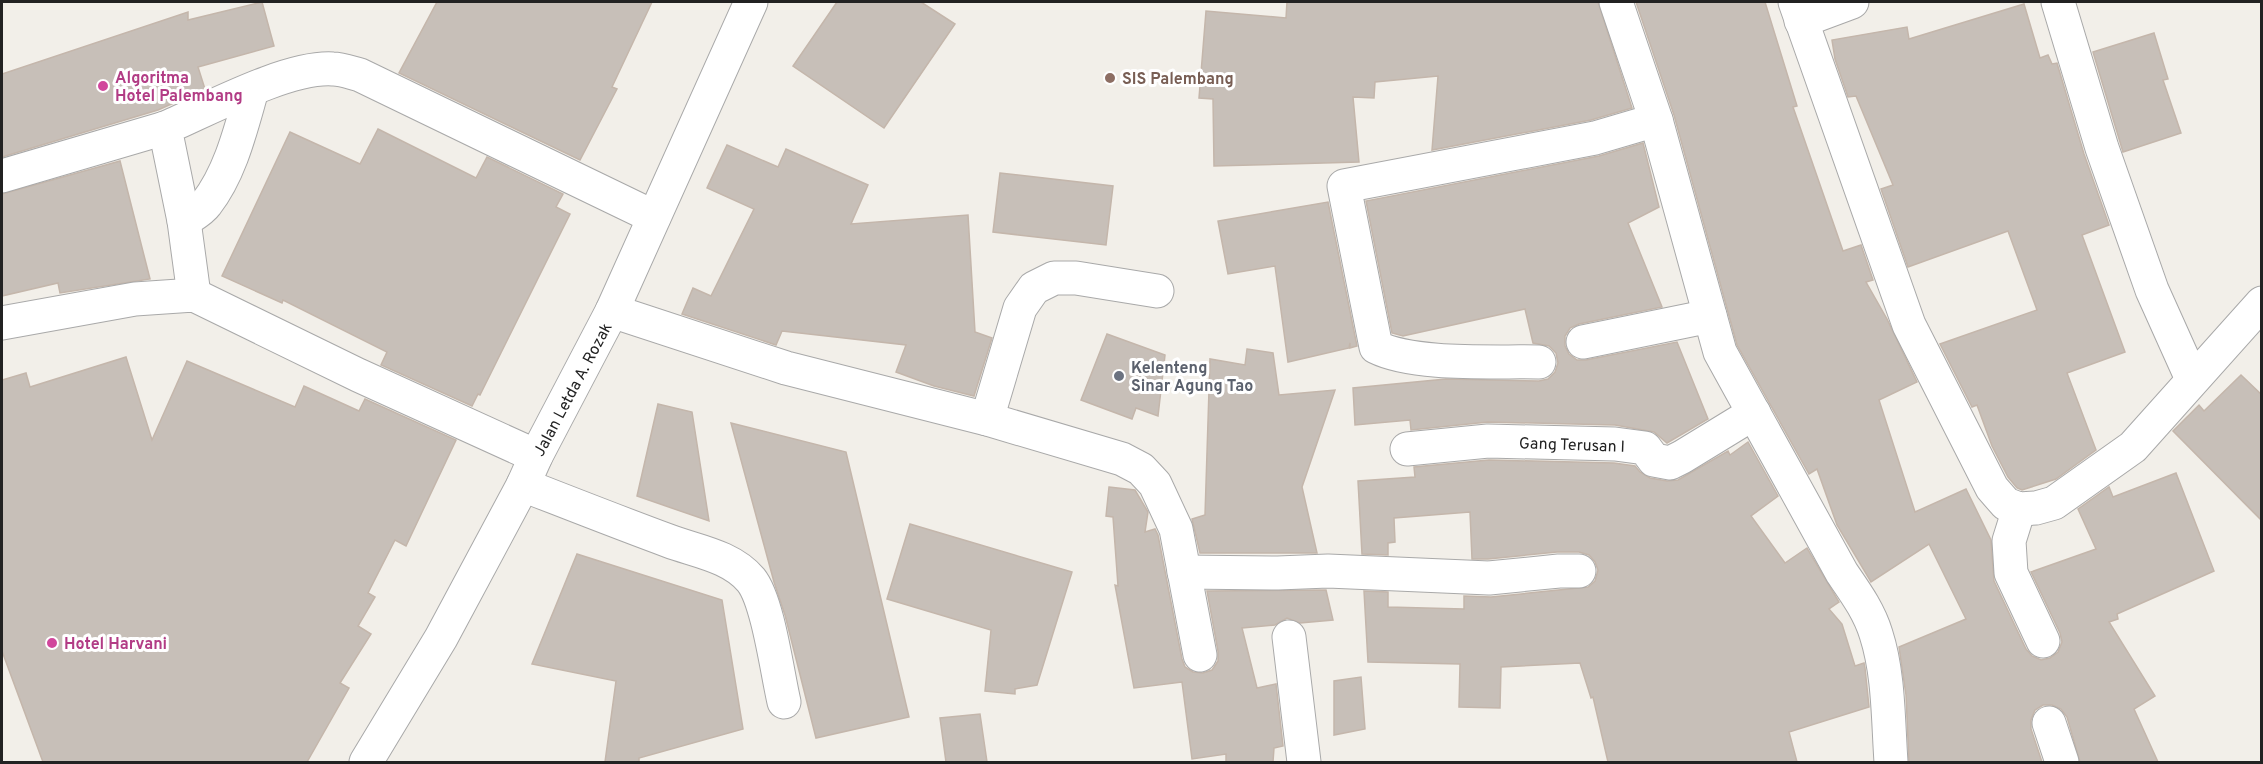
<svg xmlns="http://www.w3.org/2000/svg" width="2263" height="764" font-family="Overpass,sans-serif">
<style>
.building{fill:#c7bfb8;stroke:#c4b6ab;stroke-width:1.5}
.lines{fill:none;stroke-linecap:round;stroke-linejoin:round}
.minor-casing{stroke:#a9a9a9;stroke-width:35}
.minor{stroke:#fff;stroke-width:33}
.education-dot{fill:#8d6e63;stroke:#fff;stroke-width:2}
.hotel-dot{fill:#d1479c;stroke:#fff;stroke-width:2}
.worship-dot{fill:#6b7280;stroke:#fff;stroke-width:2}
.labels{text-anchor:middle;stroke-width:6;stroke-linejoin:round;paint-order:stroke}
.hotel-label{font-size:16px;font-weight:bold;fill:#b23c85;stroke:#fff;text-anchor:start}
.education-label{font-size:16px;font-weight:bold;fill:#785e54;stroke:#fff;text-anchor:start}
.worship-label{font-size:16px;font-weight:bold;fill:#5b616d;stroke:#fff;text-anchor:start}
.street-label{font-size:16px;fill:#222;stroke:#fff}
</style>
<rect width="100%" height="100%" fill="#f2efe9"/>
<!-- building -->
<g class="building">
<path d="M262 2 274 46 198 67 205 89 158 110 2 157V74L188 12V20Z"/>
<path d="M437 2H652L612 87 617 89 580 160 399 73Z"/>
<path d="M837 2H921L955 24 884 128 793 66Z"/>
<path d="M1287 2H1598L1632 108 1591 120 1432 150 1438 76 1375 82 1374 98 1353 97 1359 162 1214 166 1213 99 1199 98 1206 11 1286 18Z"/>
<path d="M1636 2H1765L1797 106 1793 107 1843 251 1861 245 1873 280 1866 282 1887 319 1917 382 1879 400 1915 512 1966 489 1991 540 1994 581 2026 649 2032 656 2041 660 2050 658 2058 652 2062 642 2060 633 2031 572 2096 549 2078 509 2109 487 2113 497 2176 473 2214 571 2117 614 2118 619 2109 622 2155 696 2134 709 2158 762H2080L2067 717 2061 709 2052 705H2043L2035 710 2031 720V729L2042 762H1909L1906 695 1899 647 1966 619 1929 544 1871 582 1837 525 1817 469 1809 474 1737 345 1674 115Z"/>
<path d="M2024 4 2040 58 2048 55 2052 64 2057 63 2084 154 2109 225 2082 235 2125 352 2067 373 2096 450 2056 479 2022 490 2017 488 2008 477 1992 446 1977 405 1972 407 1940 344 2037 310 2008 231 1908 267 1881 189 1893 185 1856 96 1848 97 1835 59 1832 40 1907 27 1909 39Z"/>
<path d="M2154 33 2168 79 2163 80 2181 133 2123 152 2093 52Z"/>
<path d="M378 129 476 178 487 157 563 194 556 207 570 214 480 395 478 394 472 406 381 365 387 352 283 300 282 303 222 276 290 132 360 164Z"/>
<path d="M1643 143 1659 207 1628 223 1662 307 1579 324 1570 328 1565 336V346L1569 354 1577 360H1586L1677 342 1708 419 1667 443 1654 432 1615 425 1488 422 1411 430 1410 420 1355 425 1353 388 1446 379 1539 381 1548 379 1555 372 1558 363 1556 353 1549 346 1533 343 1525 309 1403 336 1392 333 1366 201 1599 156Z"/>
<path d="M727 145 778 167 786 149 868 185 851 224 968 215 975 332 992 338 974 396 934 386 896 372 906 345 782 331 776 345 682 314 693 288 711 296 754 209 707 188Z"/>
<path d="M120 161 150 279 60 293 58 283 2 296V194Z"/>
<path d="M1000 173 1113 186 1106 245 993 232Z"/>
<path d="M1328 202 1357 346 1350 348V343L1349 348 1288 362 1275 266 1228 274 1218 221Z"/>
<path d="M1107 334 1165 355 1158 416 1136 408 1132 419 1081 400Z"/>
<path d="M1247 349 1273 353 1279 395 1335 390 1302 487 1317 553H1200L1192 519 1205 515 1210 359 1245 365Z"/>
<path d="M126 357 152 440 187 361 295 407 304 386 359 411 365 399 456 440 406 546 395 540 368 593 375 597 358 626 371 634 340 683 349 688 307 762H43L2 651V380L26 373 30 387Z"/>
<path d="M2241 375 2262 395V521L2173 431 2199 405 2204 411Z"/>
<path d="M658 404 692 412 709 521 637 496Z"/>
<path d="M731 423 846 452 909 717 816 738 785 615 774 582Z"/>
<path d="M1748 442 1778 496 1751 516 1785 563 1807 548 1839 602 1829 609 1842 624 1855 666 1864 663 1865 668 1869 707 1789 732 1797 762H1608L1593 697 1591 698 1580 663 1501 667 1500 708 1459 707 1460 664 1368 662 1364 591 1388 592V607L1464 609V596L1491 597 1588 587 1595 581 1598 570 1595 562 1589 555 1579 552H1557L1488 559H1472L1470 512 1394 518 1395 542 1388 543V555L1362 554 1358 481 1415 477 1414 467 1489 460 1614 463 1635 466 1640 472 1650 478 1667 481 1678 480 1728 451 1730 455Z"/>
<path d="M1109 487 1135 490 1148 512 1145 532 1155 529 1158 535 1182 659 1185 667 1193 672 1203 673 1212 670 1218 661V651L1207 591 1326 590 1333 620 1300 623 1287 618 1275 625 1242 628 1257 688 1276 684 1283 746 1274 748 1273 762H1226V754L1192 759 1182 682 1134 688 1115 585 1118 586 1113 517 1106 516Z"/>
<path d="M910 524 1072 572 1037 685 1015 689V694L985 691 991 630 887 599Z"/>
<path d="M577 554 722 600 743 729 639 758V762H605L616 681 532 664Z"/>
<path d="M1361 677 1365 729 1334 735V681Z"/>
<path d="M980 714 987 762H946L940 718Z"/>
</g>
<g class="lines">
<defs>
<g id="minor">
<path d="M1616 2 1656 120 1720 352 1842 573C1855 592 1869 611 1876 634 1889 674 1888 720 1891 762"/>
<path d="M1795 2 1909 325 1992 488 2006 504 2019 509 2036 508 2054 503 2133 447 2262 303"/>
<path d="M2058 2 2102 148 2152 290 2192 379"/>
<path d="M1801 21 1852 2"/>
<path d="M2 176 165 128"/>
<path d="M184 221C191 216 201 211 206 204 231 172 241 128 252 90"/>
<path d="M194 295 184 221 165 128C209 109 288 66 333 69 342 69 352 73 360 75L654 217"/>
<path d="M612 311 786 368 987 419 1122 459 1141 469 1155 484 1176 529 1200 655"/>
<path d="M2 323 135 299 194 295 358 375 536 456"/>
<path d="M1583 342 1710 316"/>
<path d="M1539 362C1494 361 1414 366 1376 347L1344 186 1595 138 1656 120"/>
<path d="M987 419 1020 308 1034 288 1054 278H1076L1157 291"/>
<path d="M1407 449 1488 441 1615 444 1645 448 1654 460 1670 463 1682 457 1754 413"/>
<path d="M523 485C572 504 620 523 669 541 696 551 731 556 751 580 768 601 777 672 784 702"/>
<path d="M2019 509 2009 541 2011 573 2043 641"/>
<path d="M1184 572 1278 573 1328 571 1489 578 1559 571H1579"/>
<path d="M1289 637 1304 762"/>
<path d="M2049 723 2062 762"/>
<path d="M366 762 441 638 523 485 536 456 612 311 751 2"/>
</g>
</defs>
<!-- minor casing -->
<use href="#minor" class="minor-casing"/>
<!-- minor -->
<use href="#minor" class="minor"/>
</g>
<!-- markers -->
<circle class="education-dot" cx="1110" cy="78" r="6"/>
<g class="hotel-dot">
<circle cx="103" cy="86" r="6"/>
<circle cx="52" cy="643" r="6"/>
</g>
<circle class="worship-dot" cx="1119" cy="376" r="6"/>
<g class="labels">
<!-- hotel labels -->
<g class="hotel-label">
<text x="115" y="83">Algoritma<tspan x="115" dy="18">Hotel Palembang</tspan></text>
<text x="64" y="649">Hotel Harvani</text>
</g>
<!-- education labels -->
<g class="education-label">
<text x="1122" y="84">SIS Palembang</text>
</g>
<!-- worship labels -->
<g class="worship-label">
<text x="1131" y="373">Kelenteng<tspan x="1131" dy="18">Sinar Agung Tao</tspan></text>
</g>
<!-- street labels -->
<g class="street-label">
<text transform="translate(572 389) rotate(-62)" y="6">Jalan Letda A. Rozak</text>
<text transform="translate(1572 444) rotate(2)" y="6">Gang Terusan I</text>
</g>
</g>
<!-- border -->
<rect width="2263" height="764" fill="none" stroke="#222222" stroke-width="6"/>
</svg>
